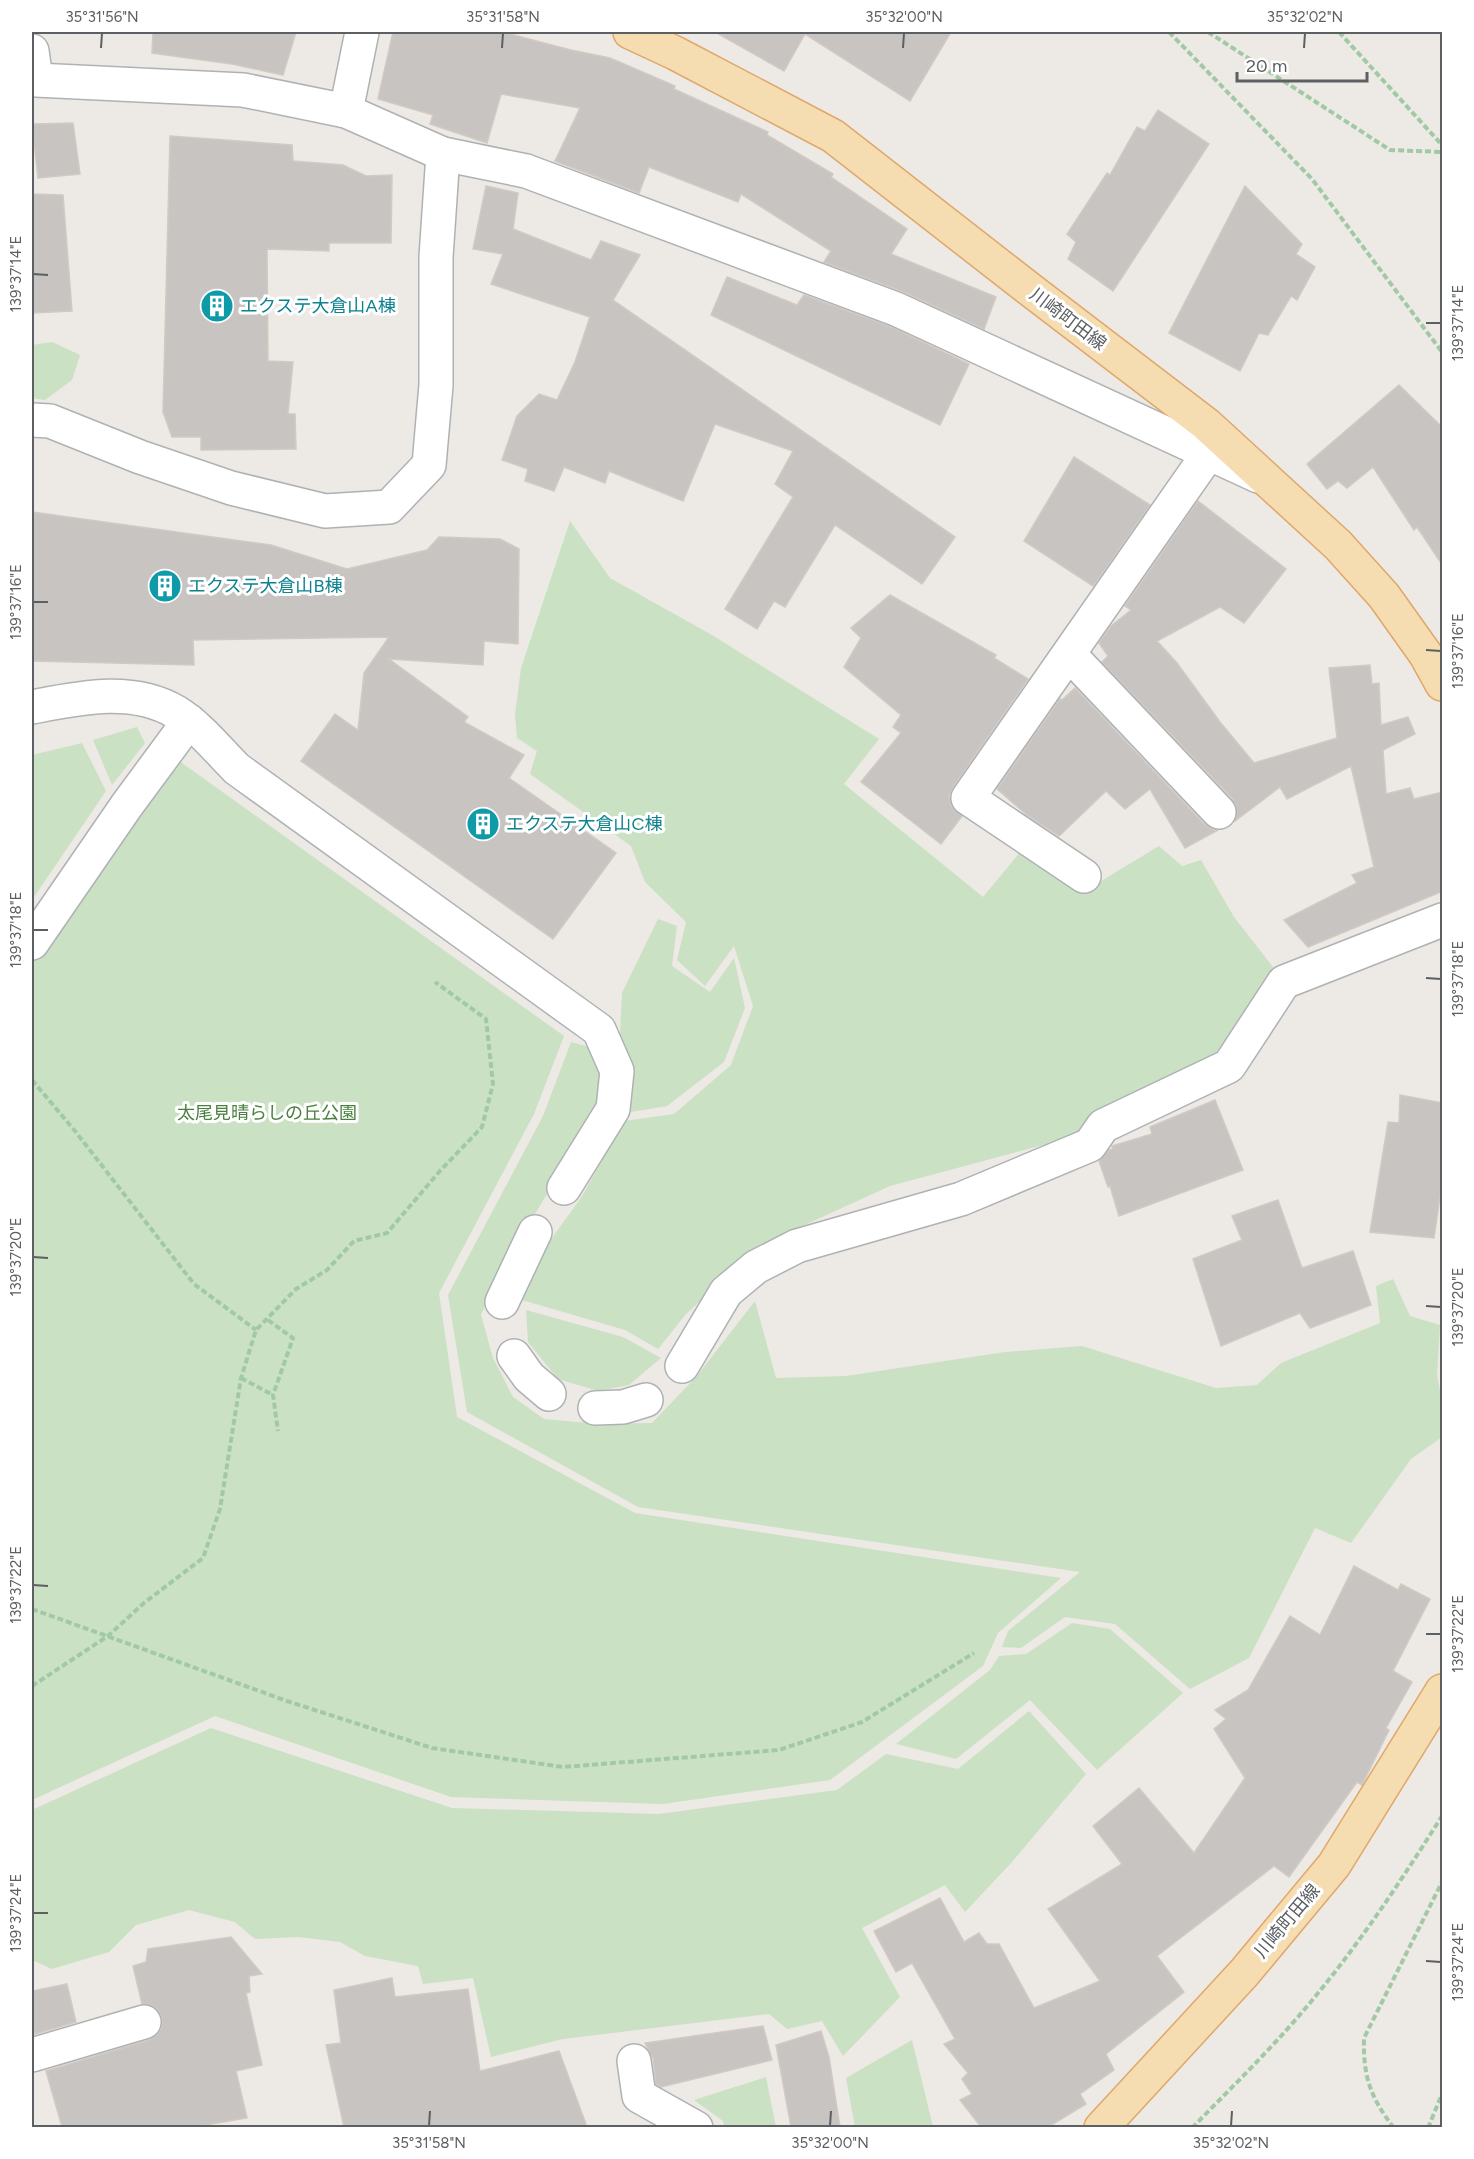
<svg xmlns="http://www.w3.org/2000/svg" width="1474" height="2159" font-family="Figtree,'Noto Sans JP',sans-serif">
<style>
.green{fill:#cae1c3}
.building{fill:#c8c4c1;stroke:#d1cac3;stroke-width:1.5}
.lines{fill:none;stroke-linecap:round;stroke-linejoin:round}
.minor-casing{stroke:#afb2b5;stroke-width:36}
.major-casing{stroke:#e0a769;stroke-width:36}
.path{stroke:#a2c9a5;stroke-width:4;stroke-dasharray:6 3;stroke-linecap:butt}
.minor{stroke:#fff;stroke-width:33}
.major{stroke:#f5dcb1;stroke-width:33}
.ticks{fill:none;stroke:#5c6063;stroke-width:2}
.labels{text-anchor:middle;stroke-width:6;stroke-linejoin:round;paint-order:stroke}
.culture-label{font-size:18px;fill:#0d838f;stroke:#fff;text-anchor:start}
.street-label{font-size:18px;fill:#5c6063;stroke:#fff}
.park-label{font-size:18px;fill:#497f3f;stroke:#fff}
.neatline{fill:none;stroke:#5c6063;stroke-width:2}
.ticks-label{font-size:15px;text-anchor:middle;fill:#5c6063}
</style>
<rect width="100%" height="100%" fill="#ede9e4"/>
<!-- green -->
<g class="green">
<path d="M52 342 80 355 72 380 45 400 32 398V345Z"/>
<path d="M570 521 610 578 712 635 879 739 844 784 983 897 1021 851 1083 892 1159 846 1182 866 1201 860 1234 917 1276 971 1215 1054 1091 1114 1073 1137 890 1186 763 1244 686 1314 658 1349 625 1330 522 1300 533 1264 581 1198 624 1121 674 1114 731 1065 753 1006 734 946 705 986 677 960 686 922 645 882 631 846 530 774 537 751 517 738 515 715 521 668Z"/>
<path d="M137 727 145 743 112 785 93 740Z"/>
<path d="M82 743 106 791 32 900V755Z"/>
<path d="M154 743 564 1036 534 1114 439 1293 457 1417 635 1513 1061 1578 998 1633 983 1666 830 1780 663 1804 451 1797 215 1716 32 1800V919Z"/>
<path d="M658 919 677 926 672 966 710 992 734 958 745 1008 724 1062 667 1106 631 1112 630 1072 620 1035 622 993Z"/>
<path d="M571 1042 597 1049 607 1075 599 1108 501 1270 481 1315 493 1358 513 1397 544 1419 600 1424 652 1423 696 1377 755 1301 776 1378 846 1376 1005 1352 1082 1346 1216 1388 1257 1385 1281 1363 1380 1323 1376 1286 1393 1279 1410 1316 1440 1325 1437 1375 1442 1402V1437L1411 1459 1351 1543 1315 1528 1249 1658 1190 1689 1115 1624 1065 1617 1021 1648 1002 1647 1008 1631 1080 1572 638 1507 467 1412 448 1295 543 1116Z"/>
<path d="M526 1310 623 1337 661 1358 629 1385 598 1391 558 1379 528 1342Z"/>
<path d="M1072 1623 1110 1629 1183 1693 1097 1770 1030 1700 956 1759 896 1744 990 1670 999 1656 1026 1654Z"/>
<path d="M1029 1711 1086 1774 1012 1862 965 1912 945 1885 862 1928 900 1997 843 2056 822 2021 787 2029 769 2014 563 2039 491 2057 473 1978 423 1984 418 1966 365 1956 340 1942 298 1937 255 1939 235 1922 189 1910 136 1925 109 1952 52 1969 32 1960V1810L211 1728 452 1808 659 1814 837 1790 886 1754 958 1769Z"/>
<path d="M912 2040 933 2127H855L846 2078Z"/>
<path d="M766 2077 776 2127H724L723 2121 694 2100Z"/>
</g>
<!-- building -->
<g class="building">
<path d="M153 32H296L283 75 232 64 152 53Z"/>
<path d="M393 32H502L571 50 610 58 675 86 674 89 768 132 767 135 833 174 831 177 907 229 891 254 996 297 984 329 904 292 824 262 831 251 741 194 738 202 649 167 639 193 555 161 580 108 501 94 487 143 430 124 433 115 378 99Z"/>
<path d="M715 32H951L910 101 805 34 784 71Z"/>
<path d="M1158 110 1209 144 1113 291 1068 259 1076 242 1067 234 1107 173 1110 175 1137 127 1145 131Z"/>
<path d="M73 123 80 174 38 178 32 124Z"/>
<path d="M170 136 292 145 293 161 343 165 366 176 392 175 391 243H329V251L267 249 268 361 293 362 288 414H295L296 449 201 450V437H172L163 412Z"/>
<path d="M486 186 518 193 513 229 591 260 601 241 640 255 613 300 955 537 922 584 835 525 785 607 774 601 757 629 725 609 793 497 775 484 793 451 715 424 683 501 609 471 605 483 564 467 554 491 525 481 528 469 502 460 517 416 539 394 557 400 575 362 590 317 491 284 503 254 473 249Z"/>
<path d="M1245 186 1302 244 1296 254 1315 267 1297 300 1291 296 1268 335 1259 333 1240 371 1169 333Z"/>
<path d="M32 194 63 195 72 311 32 313Z"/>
<path d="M727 277 797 305 804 295 889 326 969 364 940 425 711 315Z"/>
<path d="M1399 385 1443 428V566L1417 527 1414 530 1373 467 1347 488 1338 481 1327 489 1307 464Z"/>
<path d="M1074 457 1150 505 1093 586 1024 541Z"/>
<path d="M1198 501 1286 569 1244 623 1220 607 1157 641 1177 663 1220 722 1254 763 1337 738 1329 668 1370 665 1372 684 1379 683 1381 725 1408 717 1415 734 1383 750 1386 794 1410 788 1414 799 1443 792V891L1308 947 1284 920 1357 883 1352 875 1374 867 1351 766 1287 799 1280 787 1235 821 1237 808 1233 799 1102 662 1108 656 1099 643 1111 626 1131 610 1125 606Z"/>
<path d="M32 512 271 545 347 569 427 550 439 537 500 539 519 549 518 644 484 641 483 665 389 659 468 717 464 722 524 755 509 778 616 853 553 939 301 761 335 714 358 730 364 673 389 637 193 640 194 665 32 661Z"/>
<path d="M890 595 996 655 994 658 1028 679 953 787 949 796 951 806 962 816 941 844 861 782 901 733 893 727 901 715 844 667 861 638 851 628Z"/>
<path d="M1075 688 1205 825 1213 830H1218L1185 848 1150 789 1125 809 1106 791 1059 836 1027 815 997 789 1060 699 1062 700Z"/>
<path d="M1400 1095 1443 1103V1176L1434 1238 1370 1232 1388 1122 1399 1123Z"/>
<path d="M1215 1100 1243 1170 1119 1216 1110 1186 1108 1187 1099 1161 1109 1150 1113 1149 1112 1146 1152 1134 1150 1127Z"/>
<path d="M1278 1200 1302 1268 1353 1251 1371 1305 1310 1328 1300 1313 1221 1346 1193 1259 1242 1240 1232 1216Z"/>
<path d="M1354 1566 1398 1590 1401 1584 1430 1599 1393 1671 1412 1682 1386 1728 1389 1730 1362 1785 1357 1782 1289 1877 1274 1866 1157 1956 1184 1992 1106 2054 1114 2070 1080 2094 1086 2104 1048 2127H981L960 2100 972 2094 962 2079 968 2073 944 2044 955 2039 912 1963 896 1972 874 1931 940 1898 964 1942 979 1933 987 1944H999L1034 2008 1100 1981 1048 1909 1122 1864 1093 1826 1139 1788 1194 1853 1245 1778 1214 1729 1226 1719 1215 1710 1248 1690 1290 1616 1320 1635Z"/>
<path d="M231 1937 262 1974 249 1976 250 1992 246 1993 262 2065 236 2071 247 2118 194 2127H62L46 2071 149 2040 157 2035 162 2027V2017L157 2009 149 2004H142L133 1966 146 1962 148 1949Z"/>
<path d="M392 1978 395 1997 468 1989 480 2071 559 2051 587 2127H344L326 2045 341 2043 334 1990Z"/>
<path d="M67 1984 76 2022 35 2034 32 2020V1991Z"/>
<path d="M763 2026 772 2060 661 2087 656 2084 653 2058 645 2043Z"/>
<path d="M821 2031 829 2057 840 2127H791L776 2045Z"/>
</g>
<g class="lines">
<defs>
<g id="minor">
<path d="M32 51 36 80 243 90 346 111 443 154 526 171 896 309 1258 476"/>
<path d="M346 111 362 32"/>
<path d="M32 420 50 421 140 457 231 488 325 511 389 507 429 465 436 385V257L443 154"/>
<path d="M1069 654 1219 812"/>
<path d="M32 707C79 698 132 686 176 712 199 726 218 750 237 769L599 1030 617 1071 613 1109 564 1188"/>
<path d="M1084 876 968 798 1220 437"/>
<path d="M32 943 127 805 189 721"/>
<path d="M502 1302 535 1232"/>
<path d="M514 1356 529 1377 549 1394"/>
<path d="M682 1366 726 1292 756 1267 797 1246 961 1199 1090 1145 1103 1126 1229 1066 1284 982 1442 920"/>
<path d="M595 1408 623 1407 646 1400"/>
<path d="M32 2055 144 2022"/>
<path d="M634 2061 639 2096 696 2128"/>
</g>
<g id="major">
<path d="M630 32 675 53 833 136 1028 288 1206 424 1338 545 1384 596 1426 655 1442 684"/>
<path d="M1101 2128 1244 1973 1334 1865 1442 1691"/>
</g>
</defs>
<!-- minor casing -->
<use href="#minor" class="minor-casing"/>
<!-- major casing -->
<use href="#major" class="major-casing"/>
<!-- path -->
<g class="path">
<path d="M1169 32 1312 179 1442 352"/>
<path d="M1208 32 1390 150 1442 152"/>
<path d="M1339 32 1442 145"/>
<path d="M32 1080 75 1131 194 1284 256 1330"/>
<path d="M268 1320 293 1338 273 1395 278 1431"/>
<path d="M241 1378 273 1395"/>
<path d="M32 1609 287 1701 432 1748 563 1767 779 1750 862 1722 974 1653"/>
<path d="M32 1686 108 1636 144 1603 203 1558 220 1509 241 1378 256 1330 296 1289 327 1270 354 1241 387 1233 439 1172 482 1127 493 1084 486 1019 435 982"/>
<path d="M1192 2128C1225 2094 1259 2061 1290 2026 1348 1961 1396 1889 1442 1816"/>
<path d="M1394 2128C1370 2097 1363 2076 1364 2038L1442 1882"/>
<path d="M1428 2128 1442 2094"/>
</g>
<!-- minor -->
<use href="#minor" class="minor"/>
<!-- major -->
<use href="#major" class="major"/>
</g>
<!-- ticks -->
<path class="ticks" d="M101 48 102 33M502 48 503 33M903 48 904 33M1304 48 1305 33M33 274 48 275M1426 323H1441M33 602H48M1426 650 1441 651M33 930H48M1426 978 1441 979M33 1257 48 1258M1426 1306 1441 1307M33 1585 48 1586M1426 1634H1441M33 1913H48M1426 1961 1441 1962M429 2126 430 2111M830 2126 831 2111M1231 2126 1232 2111"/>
<!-- icons -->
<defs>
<symbol id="building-disc" viewBox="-11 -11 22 22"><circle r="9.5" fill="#0f9aa8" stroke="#fff"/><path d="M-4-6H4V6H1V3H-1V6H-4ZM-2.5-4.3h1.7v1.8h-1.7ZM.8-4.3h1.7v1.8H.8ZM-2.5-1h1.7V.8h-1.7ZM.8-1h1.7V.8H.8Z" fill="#fff"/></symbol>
</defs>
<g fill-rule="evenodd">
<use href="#building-disc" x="198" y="287" width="38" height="38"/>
<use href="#building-disc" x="146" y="567" width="38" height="38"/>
<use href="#building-disc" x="464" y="805" width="38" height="38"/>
</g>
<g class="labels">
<!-- culture labels -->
<g class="culture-label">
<text x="240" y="312">エクステ大倉山A棟</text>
<text x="188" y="592">エクステ大倉山B棟</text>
<text x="506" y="830">エクステ大倉山C棟</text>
</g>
<!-- street labels -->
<g class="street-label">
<text transform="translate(1068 319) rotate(37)" y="6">川崎町田線</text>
<text transform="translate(1287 1921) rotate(-50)" y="6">川崎町田線</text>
</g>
<!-- park labels -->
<g class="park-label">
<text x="267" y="1119">太尾見晴らしの丘公園</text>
</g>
</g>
<!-- border -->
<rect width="1474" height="2159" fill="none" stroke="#ffffff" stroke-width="66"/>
<!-- scale -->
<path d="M1237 72v9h130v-9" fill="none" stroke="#5c6063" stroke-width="3"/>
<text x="1246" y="72" font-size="18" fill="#5c6063" stroke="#ffffff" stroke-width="4.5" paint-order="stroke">20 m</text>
<rect x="33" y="33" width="1408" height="2093" class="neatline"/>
<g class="ticks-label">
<text x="102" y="22">35°31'56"N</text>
<text x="503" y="22">35°31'58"N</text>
<text x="904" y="22">35°32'00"N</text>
<text x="1305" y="22">35°32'02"N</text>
<text transform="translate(16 274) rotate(-90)" y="5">139°37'14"E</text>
<text transform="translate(1458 323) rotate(-90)" y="5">139°37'14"E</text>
<text transform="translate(16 602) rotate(-90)" y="5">139°37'16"E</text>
<text transform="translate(1458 651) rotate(-90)" y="5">139°37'16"E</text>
<text transform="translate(16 930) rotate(-90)" y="5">139°37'18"E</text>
<text transform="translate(1458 979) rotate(-90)" y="5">139°37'18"E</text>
<text transform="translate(16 1257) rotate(-90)" y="5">139°37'20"E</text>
<text transform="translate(1458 1307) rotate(-90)" y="5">139°37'20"E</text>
<text transform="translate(16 1585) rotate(-90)" y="5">139°37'22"E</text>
<text transform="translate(1458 1634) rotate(-90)" y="5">139°37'22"E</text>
<text transform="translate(16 1913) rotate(-90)" y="5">139°37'24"E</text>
<text transform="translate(1458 1962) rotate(-90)" y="5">139°37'24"E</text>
<text x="429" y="2148">35°31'58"N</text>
<text x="830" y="2148">35°32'00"N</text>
<text x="1231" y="2148">35°32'02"N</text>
</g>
</svg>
